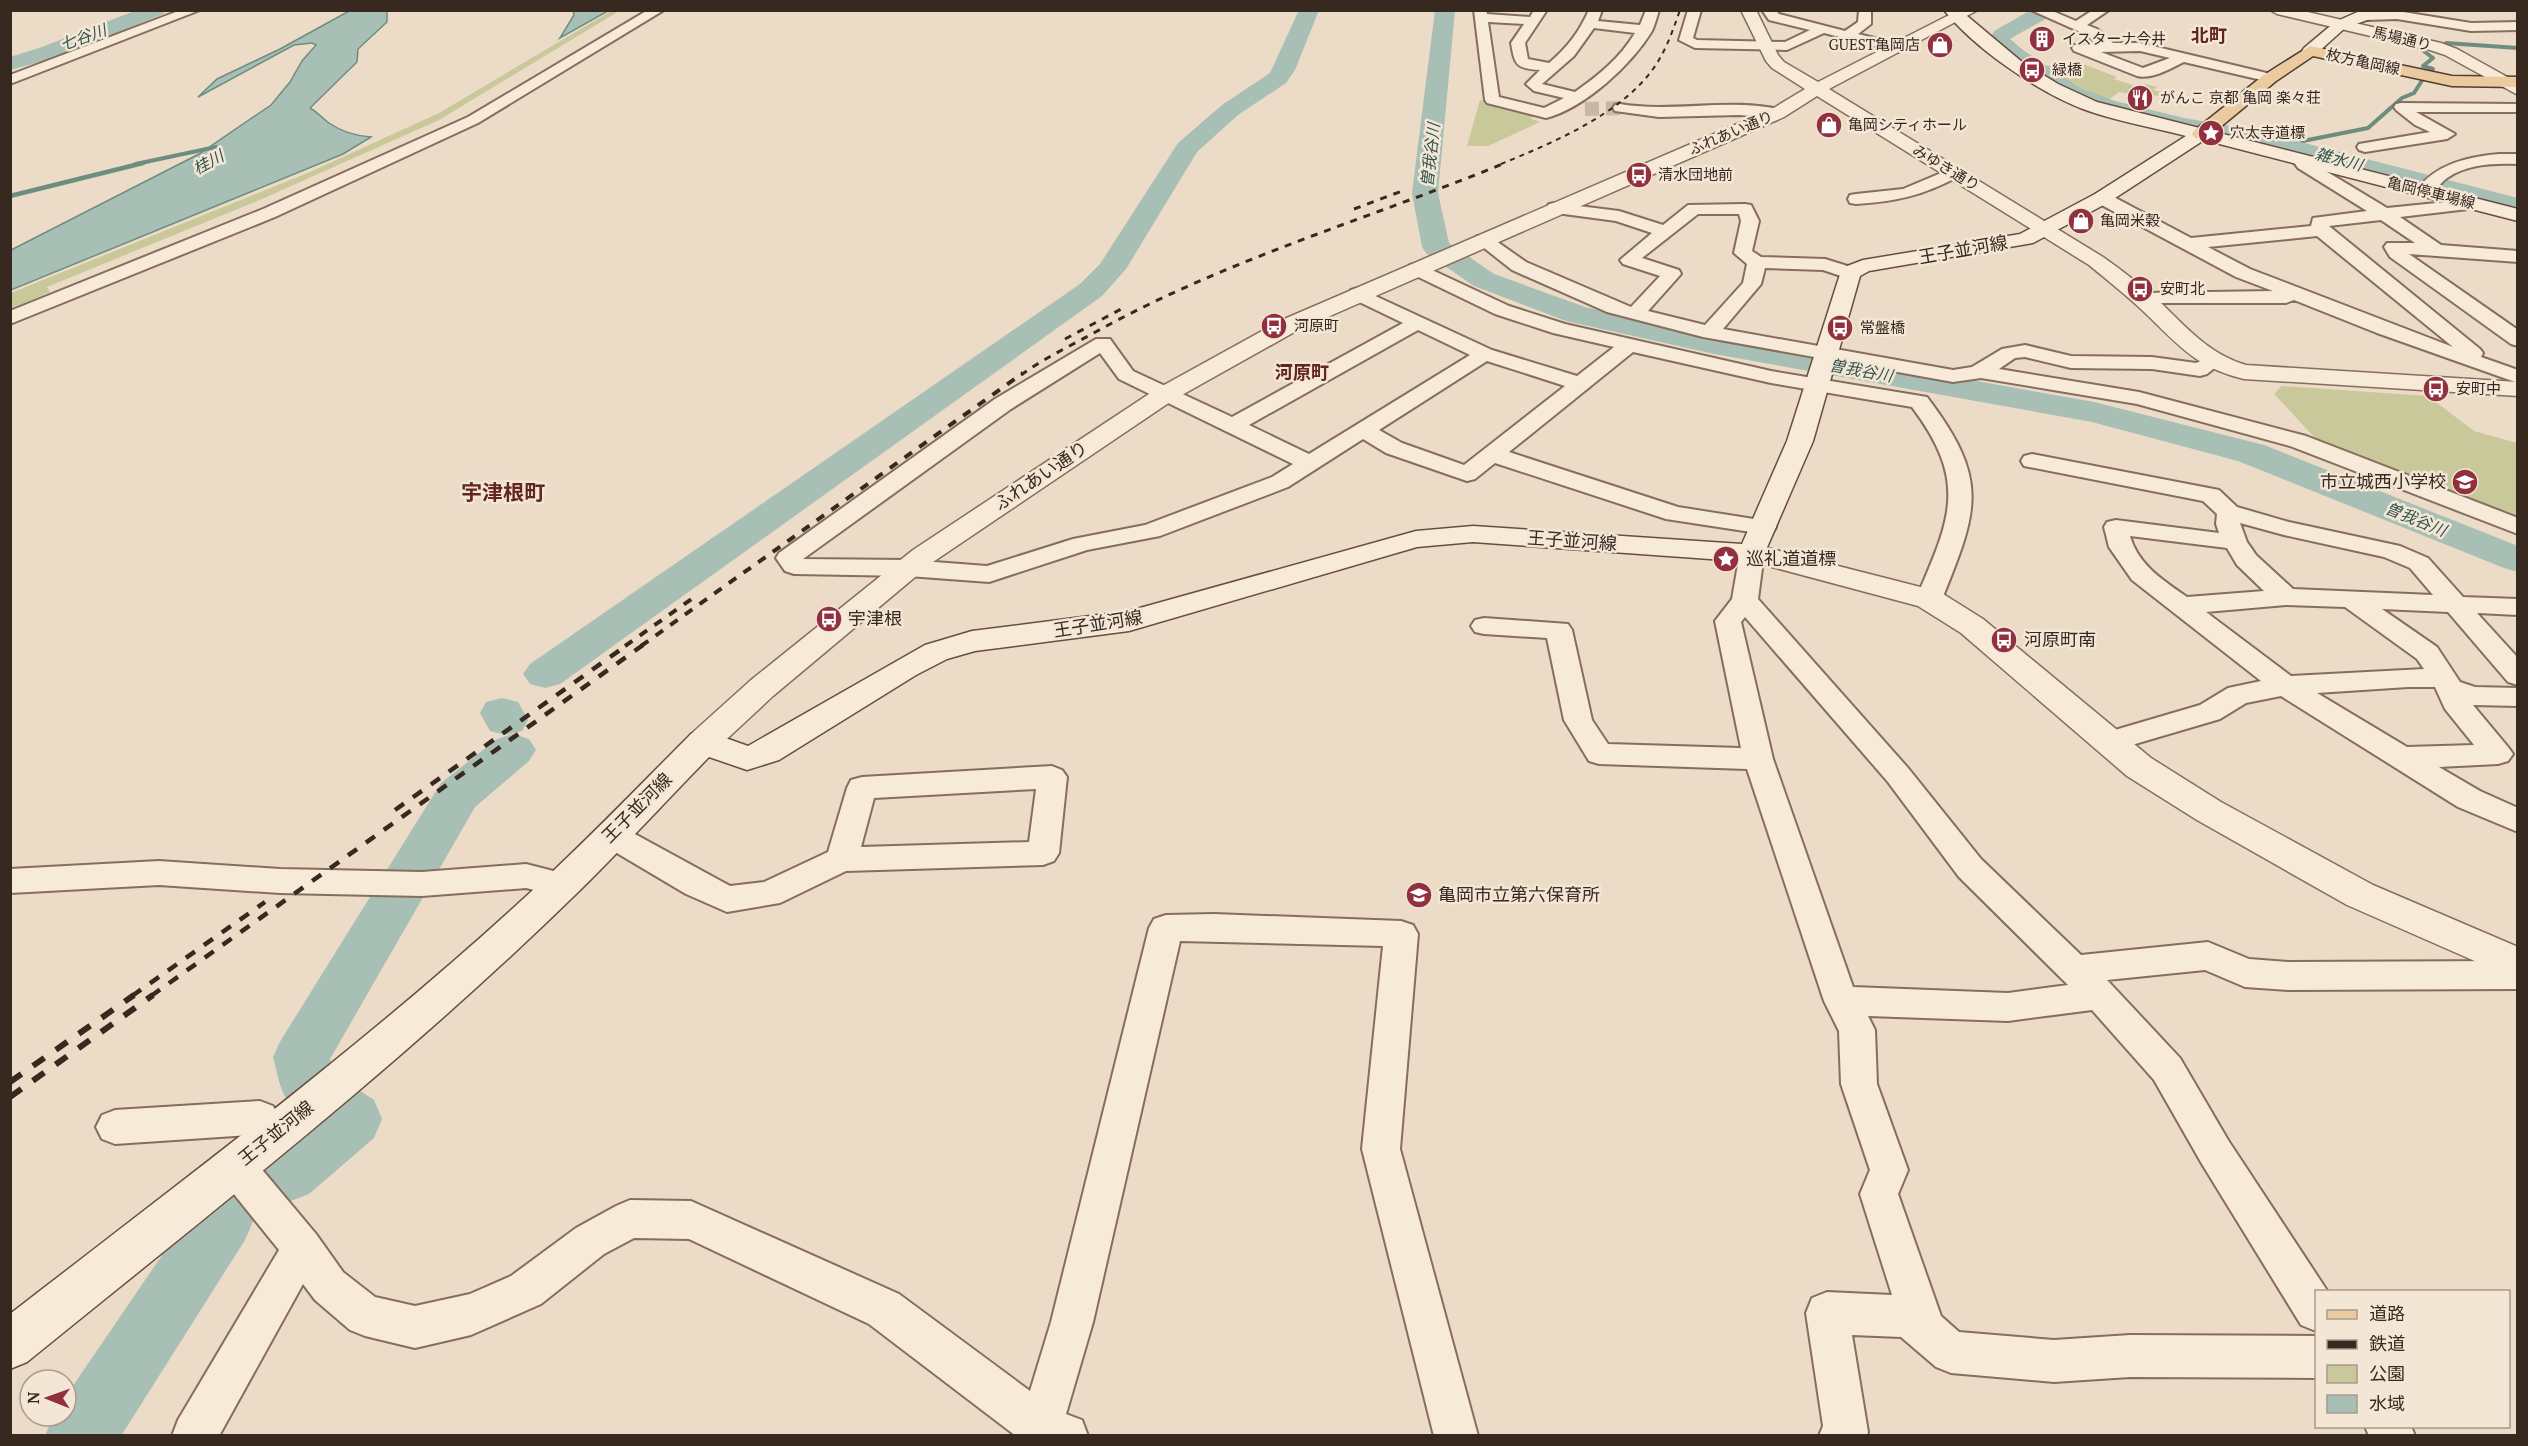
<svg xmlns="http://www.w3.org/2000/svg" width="2528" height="1446" font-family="'PT Serif','Noto Sans JP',serif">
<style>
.green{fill:#c9c89a}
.water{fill:#a7bfb5;stroke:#6e8d81;stroke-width:1.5}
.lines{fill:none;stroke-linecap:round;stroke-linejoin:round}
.stream-far1{stroke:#6e8d81;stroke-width:4}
.stream{stroke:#6e8d81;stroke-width:4.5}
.river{fill:#a7bfb5;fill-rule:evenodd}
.minor-tunnel{stroke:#c8b7a5;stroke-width:14;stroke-dasharray:14 7;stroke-linecap:butt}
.minor-casing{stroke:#866d5d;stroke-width:4}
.tertiary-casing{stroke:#866d5d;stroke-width:3}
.secondary-casing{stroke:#684e40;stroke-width:3}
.primary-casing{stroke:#543c30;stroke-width:3}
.minor{fill:#f7ead9;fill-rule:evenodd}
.tertiary{fill:#f7ead9;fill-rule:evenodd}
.secondary{fill:#f7ead9;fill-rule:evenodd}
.primary{fill:#eccaa0;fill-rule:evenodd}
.rail-far4{stroke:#372820;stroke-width:2;stroke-dasharray:5 5;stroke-linecap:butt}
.rail-far3{stroke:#372820;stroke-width:3;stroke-dasharray:7 7;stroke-linecap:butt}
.rail-far2{stroke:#372820;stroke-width:4;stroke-dasharray:9 9;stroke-linecap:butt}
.rail-far1{stroke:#372820;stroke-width:4.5;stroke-dasharray:11 11;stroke-linecap:butt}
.rail{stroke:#372820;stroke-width:6;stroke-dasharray:14 14;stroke-linecap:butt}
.labels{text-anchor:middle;stroke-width:5;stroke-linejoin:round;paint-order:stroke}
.far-poi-label{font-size:15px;fill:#372820;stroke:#f4e6d5;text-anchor:start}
.far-street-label{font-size:15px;fill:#372820;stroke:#f4e6d5}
.far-water-label{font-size:16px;font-style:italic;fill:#30564e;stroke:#f4e6d5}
.far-quarter-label{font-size:18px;font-weight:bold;fill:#612621;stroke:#f4e6d5}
.street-label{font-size:18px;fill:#372820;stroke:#f4e6d5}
.poi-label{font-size:18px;fill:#372820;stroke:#f4e6d5;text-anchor:start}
.quarter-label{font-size:21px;font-weight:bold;fill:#612621;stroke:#f4e6d5}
</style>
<rect width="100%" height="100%" fill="#ecdbc6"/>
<!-- green -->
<g class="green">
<path d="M611 11H619L439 120 262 199 47 287 50 292 11 309V293L310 172 439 113Z"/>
<path d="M2083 64 2117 77 2114 79 2139 87 2146 84 2157 87 2153 90 2167 93 2162 97 2149 94 2144 97 2119 92 2104 103 2080 95 2038 69 2051 65Z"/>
<path d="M1480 100 1535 116 1530 118 1540 122 1488 146H1467Z"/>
<path d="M2282 386 2428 396 2474 431 2517 443V520L2316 439 2274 394Z"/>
</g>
<!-- water -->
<g class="water">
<path d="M349 11H387V22L358 49 357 62 310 108C319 113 322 118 329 123 342 132 356 136 371 137L343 154 11 290V250L199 154 271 105 290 82 302 61 316 45 312 43 294 45 198 97 217 79 280 49Z"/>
<path d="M573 11V10L608 11 560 38 574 15Z"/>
</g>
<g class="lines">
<!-- stream-far1 -->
<g class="stream-far1">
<path d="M2446 43 2518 48"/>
<path d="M2417 46 2433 58 2423 66 2433 69 2424 75"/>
<path d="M2283 145 2368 128 2402 98 2414 93 2423 79"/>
<path d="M136 164 216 147"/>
</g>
<!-- stream -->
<path class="stream" d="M10 196 143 163"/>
<!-- river -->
<g class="river">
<path d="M137 10H166L163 14 58 57 10 70V57L42 47Z"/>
<path d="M1299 10H1319L1295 70 1286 83 1238 115 1197 152 1126 269 1102 296 560 684 545 688 530 684 523 674 530 664 1080 284 1100 264 1178 143 1222 105 1270 73Z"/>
<path d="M1435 10H1455L1438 193 1449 243 1494 274 1585 307 1714 334 2094 402 2264 445 2518 546V572L2504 568 2238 461 2092 422 1714 354 1566 321 1474 286 1426 253 1422 247 1412 193Z"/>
<path d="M2031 10H2057L2054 14 2010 39 2023 50 2080 88 2115 101 2184 118 2254 130 2518 198V214L2253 144 2184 132 2099 111 2064 98 2007 60 1989 41 1994 31Z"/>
<path d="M502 698 518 702 528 720 522 731 506 735 490 731 480 713 486 702Z"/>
<path d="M513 734 529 739 536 750 529 761 475 807 330 1059 334 1074 374 1100 382 1119 374 1138 309 1194 288 1202 267 1194 258 1174 267 1154 308 1120C281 1101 281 1088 273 1057L281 1040 441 783 497 739Z"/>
<path d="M223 1190 245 1198 254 1219 245 1240 121 1436H45L53 1416H66V1396L201 1198Z"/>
</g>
<!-- minor-tunnel -->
<path class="minor-tunnel" d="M1585 109 1620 108"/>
<defs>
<g id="minor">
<path d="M181 10H200L10 84V75Z"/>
<path d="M648 10H664L478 123 275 217 10 324V311L263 209 468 117Z"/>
<path d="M1474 10H1486L1487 14 1530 17 1534 10H1547L1525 43 1528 59 1549 63C1568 47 1579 32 1589 10H1602L1598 21 1640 25 1646 10H1659C1657 17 1654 27 1652 31 1632 64 1585 108 1546 118L1487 103 1485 100ZM1488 22 1524 24 1511 43C1515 66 1516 68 1540 70L1526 84 1534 91 1564 98 1544 108 1499 97ZM1594 28 1635 33C1620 58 1599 75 1575 92L1542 84 1574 56Z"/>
<path d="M1688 10H1701L1693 38 1697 40 1785 42 1810 30 1769 20 1762 10H1775L1779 14 1845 31 1858 22 1859 10H1871V24L1858 34 1903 45 1905 48 1898 52 1824 33 1787 50 1695 48 1679 40Z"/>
<path d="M2031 10H2050L2076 21 2093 10H2109L2087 25 2097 29 2113 43H2140L2275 75 2277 78 2270 82 2184 62C2171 68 2152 80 2137 76L2074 51 2072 48 2074 45 2097 44 2087 35ZM2140 51 2170 58 2143 68 2101 52Z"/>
<path d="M2397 11 2471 23 2518 22V30L2471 31 2397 19 2365 20 2359 16 2365 12Z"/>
<path d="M2401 103 2518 104V112H2416L2455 134 2447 139 2365 152 2359 150 2357 147 2359 144 2430 132 2415 125 2396 110 2394 107 2396 104Z"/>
<path d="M1620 104C1674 113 1731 97 1783 110L1786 113 1778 118 1739 115 1659 117 1615 111 1613 108 1615 105Z"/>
<path d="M2499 154H2518V164C2494 163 2467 164 2447 178 2439 184 2434 194 2424 196L2416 191C2435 164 2467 157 2499 154Z"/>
<path d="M2301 156 2387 208 2456 201 2464 196 2470 197 2472 201 2468 209 2400 217 2441 245 2518 251V262L2409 254 2518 330V346L2511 344 2390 257 2384 247 2387 243H2415L2381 220 2329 226 2480 349 2483 353 2481 357 2518 370V383L2377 333 2294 300 2286 303H2137L2134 299 2137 295 2144 293 2273 291 2236 277 2096 202 2094 198 2096 194H2108L2191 238 2311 226 2313 218 2367 211 2298 168 2293 161ZM2317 236 2453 347 2250 269 2208 247Z"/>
<path d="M1953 168 1959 170 1961 173 1959 176C1925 195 1894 202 1856 204L1850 203 1848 199 1850 195 1856 194 1903 189Z"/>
<path d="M1555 203 1619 211 1663 225 1688 205 1745 204 1751 205 1759 221 1752 251 1761 257 1825 259 1857 269 1859 273 1857 277 1850 279 1823 270 1765 268 1761 284 1723 329 1953 370 1972 367 2002 349 2025 345 2071 356 2152 357 2196 363 2212 356 2219 358 2222 362 2207 374 2200 376 2152 369 2071 368 2025 357 2015 358 1999 369 2139 392 2306 436 2518 518V534L2290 446 2137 404 1981 378 1953 382 1703 337 1607 312 1512 270 1474 240 1477 236H1489L1526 262 1631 307 1660 276 1623 264 1620 260 1652 233 1616 221 1549 212 1546 208 1549 204ZM1698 214H1739L1741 221 1734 253 1747 264 1743 283 1705 325 1648 311 1681 274 1679 270 1642 258Z"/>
<path d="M1417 263 1509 306 1565 324 1771 371 1927 397C1989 479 1979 508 1942 599L1938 605 1929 607 1920 605 1916 599C1950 519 1969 483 1912 407L1771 383 1633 352 1509 452 1678 507 1773 522 1776 527 1773 532 1764 534 1666 519 1495 463 1475 479 1467 481 1386 453 1363 439 1288 487 1160 536 1087 550 989 582 908 576 794 574 785 571 776 558 779 553 995 399 1096 339H1110L1133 371 1232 417 1403 323 1351 298 1348 294 1351 290 1358 288 1492 350 1577 376 1614 347 1553 333 1495 314 1410 273 1408 269 1410 265ZM1418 330 1470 355 1309 454 1249 425ZM1100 353 1119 379 1293 464 1272 477 1145 525 1073 539 987 566 908 560 803 559 1011 409ZM1487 361 1565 386 1464 465 1402 443 1379 430Z"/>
<path d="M2032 454 2219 490 2237 507 2289 522 2400 546 2428 558 2463 597 2518 599V615L2477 613 2518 658V685L2508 682 2448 612 2382 609 2437 647 2460 682 2475 687 2518 688V706L2473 705 2508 747 2513 754 2508 761 2498 764 2439 767 2480 791 2518 808V832L2458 807 2281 696 2246 703 2220 719 2118 749 2108 752 2098 749 2094 742 2098 735 2200 705 2228 688 2261 681 2132 580 2109 547 2104 527 2107 522 2116 520 2219 533 2216 524 2217 514 2203 501 2024 466 2021 461 2024 456ZM2240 523 2284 535 2384 557 2410 568 2433 595 2293 589 2256 555 2247 542ZM2130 536 2227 548 2237 565 2264 591 2187 597C2164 581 2138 565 2130 536ZM2286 605 2345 607 2417 659 2424 669 2291 676 2206 612ZM2408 687H2435L2445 709 2474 745 2407 747 2317 693Z"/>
<path d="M1752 546 1761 548 1764 553 1758 599 1908 768 1981 859 2081 955 2208 942 2249 959 2289 962 2504 961 2506 957 2518 953 2517 989 2289 990 2245 987 2205 970 2107 980 2180 1058 2228 1140 2328 1292H2316V1331L2301 1325 2202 1164 2154 1080 2092 1010 2008 1021 1868 1016 1875 1030 1877 1084 1908 1170 1898 1194 1941 1316 1959 1332 2054 1340 2130 1335 2316 1336V1378L2130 1377 2054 1382 1951 1373 1936 1367 1901 1337 1852 1335 1868 1432 1867 1436H1819L1823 1426 1806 1313 1812 1298 1827 1292 1892 1295 1860 1194 1870 1170 1841 1084 1839 1031 1824 1001 1747 769 1599 764 1589 761 1564 720 1547 638 1484 634 1475 632 1471 626 1475 620 1484 618 1568 624 1572 630 1592 720 1608 744 1741 748 1715 621 1732 599 1740 553 1743 548ZM1745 617 1888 782 1959 877 2068 985 2008 993 1853 987 1773 759 1741 622Z"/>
<path d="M1052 766 1062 770 1067 777 1059 853 1054 861 1043 865 846 871 780 903 727 912 686 894 600 843 596 835 600 827 611 824 622 827 730 886 764 882 828 852 847 788 851 780 862 777ZM1036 789 1029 842 861 847 874 798Z"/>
<path d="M159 861 280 869 422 872 526 864 573 876 578 885 573 894 562 897 526 888 422 896 280 893 159 885 10 893V869Z"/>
<path d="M1214 914 1401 921 1413 925 1418 934 1400 1149 1478 1436H1434L1362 1149 1383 946 1180 941 1093 1322 1066 1414 1082 1420 1088 1436H1016L869 1324 689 1239 634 1238 604 1254 541 1304 471 1335 415 1348 365 1336 350 1330 315 1300 303 1284 219 1436H172L178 1420 279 1250 221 1178 216 1166 221 1154 235 1148 249 1154 316 1234 343 1272 375 1297 415 1306 470 1294 511 1276 576 1228 616 1206 630 1200 691 1201 899 1294 1030 1391 1051 1322 1149 928 1154 919 1166 915Z"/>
<path d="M260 1101 273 1106 291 1137 285 1149 272 1154 259 1149 250 1135 115 1144 102 1139 96 1127 102 1115 115 1110Z"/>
<path d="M2365 1426H2411L2415 1436H2369Z"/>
</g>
<g id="tertiary">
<path d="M1741 10H1756L1778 55 1784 62 1818 82 1959 10H1978L1829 89 2103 257C2123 271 2143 287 2161 303 2187 328 2209 354 2246 365L2518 382V396L2244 379C2194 367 2178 344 2142 310 2125 294 2107 280 2089 265L1817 96 1784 117 1298 330 1173 400 933 562 773 696 715 750 703 754 691 750 686 742 691 734 751 680 913 550 1155 390 1282 320 1772 109 1805 89 1772 68 1766 61Z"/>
<path d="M2270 10H2299L2441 43 2457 49 2518 83V95L2445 55 2430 50 2277 14Z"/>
<path d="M1752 544 1940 592 1983 619 2151 758 2221 802 2373 885 2518 947V980L2347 905 2197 820 2127 776 1961 633 1918 606 1742 559 1738 553 1742 547Z"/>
</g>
<g id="secondary">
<path d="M1944 10H1960L2022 62 2058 84 2097 102 2518 209V221L2204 140 2109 202 2033 243 1869 271 1860 276 1813 441 1762 559 1752 562 1473 542 1417 547 1129 631 975 651 947 659 916 675 779 760 747 770 709 757C664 803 621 850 575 895 403 1063 213 1211 27 1362L10 1369V1314C192 1173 382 1032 549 875 598 829 644 781 691 734L703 730 748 746 925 645 972 631 1129 611 1416 531 1473 526 1742 544 1787 441 1842 268 1863 260 2020 234 2095 194 2186 136C2152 127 2115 121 2083 109 2038 92 1974 48 1944 10Z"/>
<path d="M2362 10H2379L2370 19 2345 28 2316 54H2304L2302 51 2304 48 2335 22Z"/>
</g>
<path id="primary" d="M2310 46 2452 76 2518 77V87L2452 86 2313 56 2276 81 2207 138H2195L2192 134 2195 130 2264 75Z"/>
</defs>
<!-- minor casing -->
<use href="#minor" class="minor-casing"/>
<!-- tertiary casing -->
<use href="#tertiary" class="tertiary-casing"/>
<!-- secondary casing -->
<use href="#secondary" class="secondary-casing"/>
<!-- primary casing -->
<use href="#primary" class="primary-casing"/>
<!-- minor -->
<use href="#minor" class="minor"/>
<!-- tertiary -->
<use href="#tertiary" class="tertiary"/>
<!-- secondary -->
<use href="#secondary" class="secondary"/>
<!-- primary -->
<use href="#primary" class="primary"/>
<!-- rail-far4 -->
<path class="rail-far4" d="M1501 164C1552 143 1620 115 1653 69 1666 51 1673 30 1680 10"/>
<!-- rail-far3 -->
<g class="rail-far3">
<path d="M1354 209 1402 191"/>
<path d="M1065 339 1123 308"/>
<path d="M1021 375C1043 359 1068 347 1092 334 1224 260 1366 220 1505 163"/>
</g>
<!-- rail-far2 -->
<g class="rail-far2">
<path d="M625 646 693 598"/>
<path d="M641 646 1023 373"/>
</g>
<!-- rail-far1 -->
<g class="rail-far1">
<path d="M395 810 627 645"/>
<path d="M132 996 265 902"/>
<path d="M151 996 643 645"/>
</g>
<!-- rail -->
<g class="rail">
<path d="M10 1082 134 995"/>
<path d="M10 1097 153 995"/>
</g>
</g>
<!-- icons -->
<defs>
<symbol id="building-disc" viewBox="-11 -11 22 22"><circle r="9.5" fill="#91303e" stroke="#f4e6d5"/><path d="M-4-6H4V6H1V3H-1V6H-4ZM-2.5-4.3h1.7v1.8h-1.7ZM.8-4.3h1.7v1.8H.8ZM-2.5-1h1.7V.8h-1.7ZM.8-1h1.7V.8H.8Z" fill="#fff"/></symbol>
<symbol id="shop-disc" viewBox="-11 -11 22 22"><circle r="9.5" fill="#91303e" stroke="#f4e6d5"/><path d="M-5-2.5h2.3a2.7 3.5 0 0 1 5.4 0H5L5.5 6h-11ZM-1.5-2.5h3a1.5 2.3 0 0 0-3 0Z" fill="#fff"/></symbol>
<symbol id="bus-disc" viewBox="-11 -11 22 22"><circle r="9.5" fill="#91303e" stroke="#f4e6d5"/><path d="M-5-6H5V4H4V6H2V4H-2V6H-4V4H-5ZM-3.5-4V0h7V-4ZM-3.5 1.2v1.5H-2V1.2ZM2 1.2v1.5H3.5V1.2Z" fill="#fff"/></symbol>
<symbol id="restaurant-disc" viewBox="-11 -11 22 22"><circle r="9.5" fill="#91303e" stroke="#f4e6d5"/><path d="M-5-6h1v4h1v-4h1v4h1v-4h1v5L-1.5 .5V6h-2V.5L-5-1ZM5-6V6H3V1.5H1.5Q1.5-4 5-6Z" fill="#fff"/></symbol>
<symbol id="sight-disc" viewBox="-11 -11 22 22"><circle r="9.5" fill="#91303e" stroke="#f4e6d5"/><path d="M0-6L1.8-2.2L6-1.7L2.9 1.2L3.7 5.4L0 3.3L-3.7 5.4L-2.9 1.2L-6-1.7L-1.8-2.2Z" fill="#fff"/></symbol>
<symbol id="school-disc" viewBox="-11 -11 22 22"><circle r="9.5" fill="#91303e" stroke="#f4e6d5"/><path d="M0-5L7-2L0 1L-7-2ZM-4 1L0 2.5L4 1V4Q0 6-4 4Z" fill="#fff"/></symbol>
</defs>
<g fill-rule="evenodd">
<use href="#building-disc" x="2027" y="24" width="30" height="30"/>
<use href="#shop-disc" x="1925" y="30" width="30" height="30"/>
<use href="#bus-disc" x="2017" y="55" width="30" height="30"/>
<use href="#restaurant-disc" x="2125" y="83" width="30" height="30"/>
<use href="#shop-disc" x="1814" y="110" width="30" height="30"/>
<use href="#sight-disc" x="2196" y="118" width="30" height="30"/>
<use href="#bus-disc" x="1624" y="160" width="30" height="30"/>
<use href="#shop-disc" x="2066" y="206" width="30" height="30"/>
<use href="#bus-disc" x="2125" y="274" width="30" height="30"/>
<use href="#bus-disc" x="1259" y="311" width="30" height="30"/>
<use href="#bus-disc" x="1825" y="313" width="30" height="30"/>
<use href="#bus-disc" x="2421" y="374" width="30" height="30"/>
<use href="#school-disc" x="2450" y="467" width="30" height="30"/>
<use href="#sight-disc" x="1711" y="544" width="30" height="30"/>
<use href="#bus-disc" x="814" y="604" width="30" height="30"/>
<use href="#bus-disc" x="1989" y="625" width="30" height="30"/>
<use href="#school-disc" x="1404" y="880" width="30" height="30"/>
</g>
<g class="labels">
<!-- far-poi labels -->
<g class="far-poi-label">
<text x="2062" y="44">イスターナ今井</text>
<text x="1920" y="50" text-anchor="end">GUEST亀岡店</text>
<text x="2052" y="75">緑橋</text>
<text x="2160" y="103">がんこ 京都 亀岡 楽々荘</text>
<text x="1848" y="130">亀岡シティホール</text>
<text x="2230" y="138">穴太寺道標</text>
<text x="1658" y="180">清水団地前</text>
<text x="2100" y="226">亀岡米穀</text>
<text x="2160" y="294">安町北</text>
<text x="1294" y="331">河原町</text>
<text x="1860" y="333">常盤橋</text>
<text x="2456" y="394">安町中</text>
</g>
<!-- far-street labels -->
<g class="far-street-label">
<text transform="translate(2402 39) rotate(13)" y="5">馬場通り</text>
<text transform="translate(2363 62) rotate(12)" y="5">枚方亀岡線</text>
<text transform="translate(1731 133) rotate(-23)" y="5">ふれあい通り</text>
<text transform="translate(1946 168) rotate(31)" y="5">みゆき通り</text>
<text transform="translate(2431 193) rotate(14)" y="5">亀岡停車場線</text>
</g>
<!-- far-water labels -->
<g class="far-water-label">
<text transform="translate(83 37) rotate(-20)" y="6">七谷川</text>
<text transform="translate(1430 155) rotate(-84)" y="6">曽我谷川</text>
<text transform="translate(2339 159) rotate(15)" y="6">雑水川</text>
<text transform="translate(208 162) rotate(-29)" y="6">桂川</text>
<text transform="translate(1861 370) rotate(10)" y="6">曽我谷川</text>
<text transform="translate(2416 519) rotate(22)" y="6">曽我谷川</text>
</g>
<!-- far-quarter labels -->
<g class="far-quarter-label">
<text x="2209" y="42">北町</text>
<text x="1302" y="379">河原町</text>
</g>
<!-- street labels -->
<g class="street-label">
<text transform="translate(1963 250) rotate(-10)" y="6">王子並河線</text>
<text transform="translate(1041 476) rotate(-34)" y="6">ふれあい通り</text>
<text transform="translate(1572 541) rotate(4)" y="6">王子並河線</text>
<text transform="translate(1098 624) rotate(-9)" y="6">王子並河線</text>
<text transform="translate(637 808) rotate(-45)" y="6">王子並河線</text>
<text transform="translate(276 1133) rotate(-39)" y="6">王子並河線</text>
</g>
<!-- poi labels -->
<g class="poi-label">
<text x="2446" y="488" text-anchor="end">市立城西小学校</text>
<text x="1746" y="565">巡礼道道標</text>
<text x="848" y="625">宇津根</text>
<text x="2024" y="646">河原町南</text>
<text x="1438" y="901">亀岡市立第六保育所</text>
</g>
<!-- quarter labels -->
<g class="quarter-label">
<text x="503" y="500">宇津根町</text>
</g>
</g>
<!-- border -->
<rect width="2528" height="1446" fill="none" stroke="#372820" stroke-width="24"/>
<!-- legend -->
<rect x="2315" y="1290" width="195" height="138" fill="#f4e6d5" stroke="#a89a8d" stroke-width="1.5"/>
<rect x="2327" y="1310" width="30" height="9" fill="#eccaa0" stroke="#a89a8d" stroke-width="1.5"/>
<text x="2369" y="1320" font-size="18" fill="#372820">道路</text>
<rect x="2327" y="1340" width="30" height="9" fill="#372820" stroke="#a89a8d" stroke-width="1.5"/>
<text x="2369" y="1350" font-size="18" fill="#372820">鉄道</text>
<rect x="2327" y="1365" width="30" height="18" fill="#c9c89a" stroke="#a89a8d" stroke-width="1.5"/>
<text x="2369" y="1380" font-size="18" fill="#372820">公園</text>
<rect x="2327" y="1395" width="30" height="18" fill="#a7bfb5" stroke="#a89a8d" stroke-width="1.5"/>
<text x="2369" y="1410" font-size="18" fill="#372820">水域</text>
<!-- north arrow -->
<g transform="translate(48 1398) rotate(271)"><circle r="28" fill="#f4e6d5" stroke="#a89a8d" stroke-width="1.5"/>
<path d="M0-4.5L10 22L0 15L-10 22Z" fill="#91303e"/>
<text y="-9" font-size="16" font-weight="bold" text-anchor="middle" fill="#372820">N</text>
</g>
</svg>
